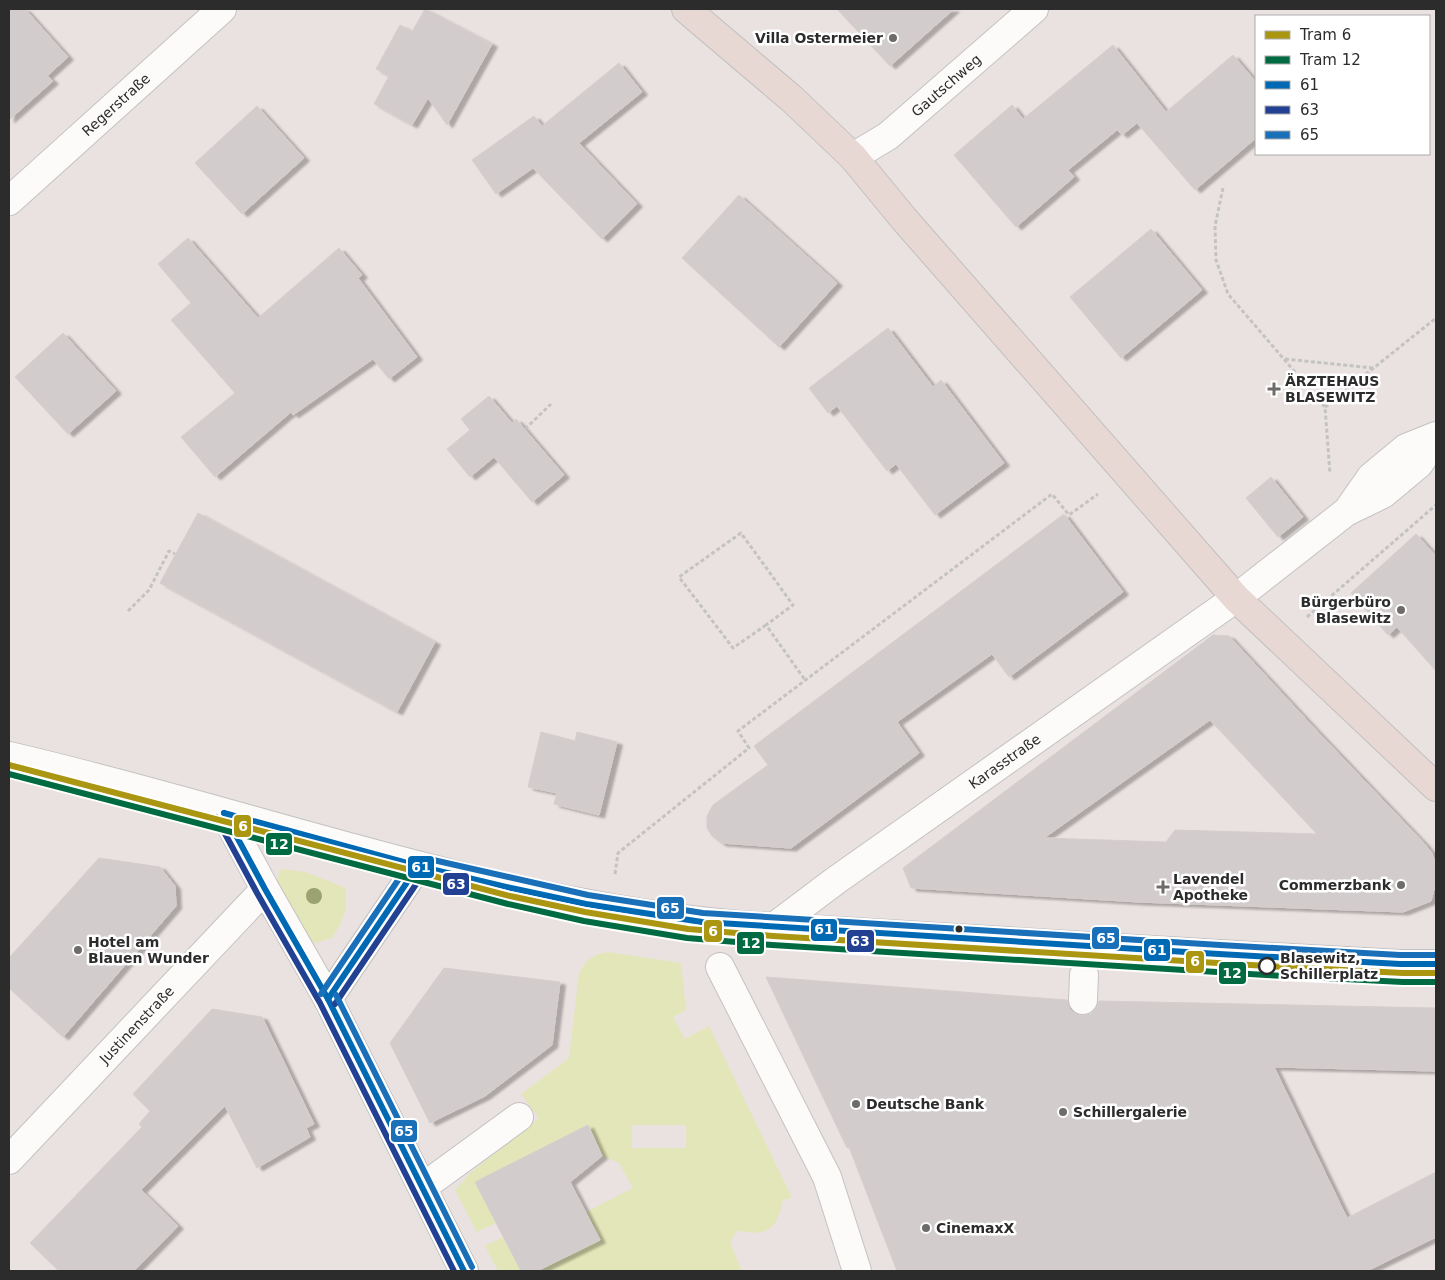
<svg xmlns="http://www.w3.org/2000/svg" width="1445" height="1280" font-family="'DejaVu Sans',sans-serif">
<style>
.green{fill:#e3e6b8;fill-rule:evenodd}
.building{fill:#d2cccc;stroke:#d5cecd;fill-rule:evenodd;filter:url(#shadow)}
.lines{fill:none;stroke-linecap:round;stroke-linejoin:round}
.minor-casing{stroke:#c3c2c2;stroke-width:30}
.major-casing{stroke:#c1bfbf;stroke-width:30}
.path{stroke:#c4c3c3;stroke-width:3;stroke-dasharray:4 2.5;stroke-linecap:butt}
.minor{stroke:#fcfbfa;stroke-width:28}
.major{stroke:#e8d8d3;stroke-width:28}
.bus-1-casing{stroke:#fff;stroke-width:10}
.bus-2-casing{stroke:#fff;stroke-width:10}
.bus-3-casing{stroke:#fff;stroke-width:10}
.bus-1{stroke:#0069b4;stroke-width:6}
.bus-2{stroke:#224193;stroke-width:6}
.bus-3{stroke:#1a70b8;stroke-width:6}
.tram-1-casing{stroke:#fff;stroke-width:10}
.tram-2-casing{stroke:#fff;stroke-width:10}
.tram-1{stroke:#ab9612;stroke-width:6}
.tram-2{stroke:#006b42;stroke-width:6}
.tree{fill:#9aa371}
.poi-dot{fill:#6e6c6b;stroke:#fff;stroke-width:2}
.bus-dot{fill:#2c2c2c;stroke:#fff;stroke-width:2}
.stop-dot{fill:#fff;stroke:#2c2c2c;stroke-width:2.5}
.labels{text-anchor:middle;stroke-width:5;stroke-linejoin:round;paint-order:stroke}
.poi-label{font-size:14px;font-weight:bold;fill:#2c2c2c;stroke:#fff;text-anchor:start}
.street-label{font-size:14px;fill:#2c2c2c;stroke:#fff}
.stop-label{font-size:14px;font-weight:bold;fill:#2c2c2c;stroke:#fff;text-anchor:start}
.line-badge{stroke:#fff;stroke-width:2}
.badge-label{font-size:14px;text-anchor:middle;font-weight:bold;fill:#fff}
</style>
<defs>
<filter id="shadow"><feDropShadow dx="5.5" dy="3" stdDeviation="1" flood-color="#0004"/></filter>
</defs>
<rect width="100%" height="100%" fill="#eae2e1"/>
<!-- green -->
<g class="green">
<path d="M280 869 305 872 346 888V908L340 925 332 938 316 943 300 937 275 888Z"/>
<path d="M608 952 681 963 686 1010 673 1017 685 1039 709 1026 792 1198 783 1200C780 1213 777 1229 762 1232 755 1234 745 1231 737 1231L730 1242 742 1271H537L600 1240 586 1212 633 1188 619 1163 602 1156 588 1125 475 1182 496 1223 477 1232 455 1190 470 1173 539 1118 521 1094 569 1058 579 973C586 960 593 954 608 952ZM632 1125H686V1148H632Z"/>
<path d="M503 1237 521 1271H498L485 1246Z"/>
</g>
<!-- building -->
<g class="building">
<path d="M9 9H25L68 57 47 76 53 81 9 120Z"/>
<path d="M425 9 492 44 447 125 428 98 412 125 374 104 389 76 376 69 400 25 412 32Z"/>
<path d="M837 9H954L890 66Z"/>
<path d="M1113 45 1166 112 1233 55 1256 82V138L1195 190 1137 123 1122 135 1117 130 1068 170 1074 177 1016 227 954 155 1012 105 1023 119Z"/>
<path d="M619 63 642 92 579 143 637 204 602 239 533 168 496 194 472 160 534 116 542 126Z"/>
<path d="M257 106 304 158 242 214 195 163Z"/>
<path d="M739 195 837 283 779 347 682 258Z"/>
<path d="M1151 229 1202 290 1121 358 1070 297Z"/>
<path d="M188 238 258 318 339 248 362 275 358 278 417 357 389 379 373 359 293 415 291 412 215 477 181 437 235 393 171 320 191 303 158 264Z"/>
<path d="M888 328 933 387 941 380 1004 463 935 515 896 464 887 471 837 406 828 413 809 388Z"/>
<path d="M63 333 116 391 68 434 15 377Z"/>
<path d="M489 396 512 423 516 419 564 475 532 502 494 457 470 477 447 449 470 430 461 419Z"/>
<path d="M1271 477 1303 517 1278 537 1246 498Z"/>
<path d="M198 513 435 642 397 712 160 583Z"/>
<path d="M1064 514 1123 592 1009 677 992 654 897 722 919 753 791 848 721 843 712 836 707 828V816L713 805 768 765 754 746Z"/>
<path d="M1416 534 1436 556V671L1397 627 1388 635 1351 593Z"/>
<path d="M1213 635 1229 636 1318 732 1423 842 1432 853 1436 865V882L1431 901 1403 912 1139 902 911 888 903 868ZM1210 720 1317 834 1175 830 1166 842 1044 838Z"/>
<path d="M541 732 575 741 577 732 617 742 599 815 554 804 557 793 528 787Z"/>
<path d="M99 858 160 867 175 886 176 906 63 1037 9 988V958Z"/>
<path d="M444 968 560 982 552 1045 485 1096 430 1123 390 1043Z"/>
<path d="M766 977 1067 1000 1069 1008 1074 1013 1082 1016 1091 1014 1096 1008 1099 1001 1436 1008V1071L1274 1067 1347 1218 1436 1172V1237L1367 1271H897L849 1147 847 1148Z"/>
<path d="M212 1009 262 1017 314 1124 306 1128 310 1137 257 1168 225 1106 141 1190 178 1226 134 1271H59L30 1243 142 1127 139 1124 150 1111 133 1094Z"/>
<path d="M588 1125 602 1156 570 1182 600 1240 537 1271H521L475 1182Z"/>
</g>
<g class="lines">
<defs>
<g id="minor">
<path id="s1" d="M853 157 888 136 1034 9"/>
<path id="s2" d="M9 201 222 9"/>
<path d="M1348 510 1371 477 1406 448 1436 436"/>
<path d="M9 756C252 812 489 903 739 925L1219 954 1400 964H1436"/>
<path d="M224 813 265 889 328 999 464 1271"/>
<path id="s3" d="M774 927 835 881 1236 598 1346 512 1383 494 1419 464 1436 439"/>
<path d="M720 967 827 1177 857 1271"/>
<path d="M328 999 418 866"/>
<path d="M1083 1000 1084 975"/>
<path id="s4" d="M9 1160 265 889"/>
<path d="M423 1187 519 1117"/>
</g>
<path id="major" d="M686 9 792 99 853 157 904 219 1236 598 1436 787"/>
</defs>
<!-- minor casing -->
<use href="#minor" class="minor-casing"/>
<!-- major casing -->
<use href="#major" class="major-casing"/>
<!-- path -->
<g class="path">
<path d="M1223 188 1215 226 1216 260 1228 294 1325 407 1330 474"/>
<path d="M1285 359 1373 368"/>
<path d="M1325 407 1436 318"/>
<path d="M525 429 551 404"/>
<path d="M128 611 149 590 169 551 175 554"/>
<path d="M1307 617 1436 505"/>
<path d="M766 625 733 648 679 577 741 533 793 605 766 625 805 680"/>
<path d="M615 874 618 853 749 748 738 731 1052 494 1069 515 1098 494"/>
</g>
<!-- minor -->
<use href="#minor" class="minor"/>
<!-- major -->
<use href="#major" class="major"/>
<defs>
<g id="bus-1">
<path d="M224 813 418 866 511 888 586 904 702 922 1219 954 1400 964H1436"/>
<path d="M224 813 265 889 328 999 464 1271"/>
<path d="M328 999 418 866"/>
</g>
<g id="bus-2">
<path d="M216 817 257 893 320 1003 454 1271"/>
<path d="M222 821 416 874 509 897 585 913 701 931 1219 963 1400 973H1436"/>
<path d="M335 1004 425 871"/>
</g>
<g id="bus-3">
<path d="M420 857 588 895 703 913 1220 945 1400 955H1436"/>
<path d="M321 994 411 861"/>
<path d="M336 995 472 1267"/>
</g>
</defs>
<!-- bus-1 casing -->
<use href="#bus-1" class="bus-1-casing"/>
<!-- bus-2 casing -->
<use href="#bus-2" class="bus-2-casing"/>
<!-- bus-3 casing -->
<use href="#bus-3" class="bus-3-casing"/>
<!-- bus-1 -->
<use href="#bus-1" class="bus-1"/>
<!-- bus-2 -->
<use href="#bus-2" class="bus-2"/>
<!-- bus-3 -->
<use href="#bus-3" class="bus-3"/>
<defs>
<path id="tram-1" d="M9 765 510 896 585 912 688 929 773 936 1267 966 1403 973H1436"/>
<path id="tram-2" d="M9 774 508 904 584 921 687 938 772 945 1266 975 1403 982H1436"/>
</defs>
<!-- tram-1 casing -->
<use href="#tram-1" class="tram-1-casing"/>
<!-- tram-2 casing -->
<use href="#tram-2" class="tram-2-casing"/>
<!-- tram-1 -->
<use href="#tram-1" class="tram-1"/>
<!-- tram-2 -->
<use href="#tram-2" class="tram-2"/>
</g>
<!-- trees -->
<circle class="tree" cx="314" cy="896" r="8"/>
<!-- markers -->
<g class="poi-dot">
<circle cx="893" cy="38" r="5"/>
<path d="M1271.5 381.5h5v5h5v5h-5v5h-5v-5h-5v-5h5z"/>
<circle cx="1401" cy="610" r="5"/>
<circle cx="1401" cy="885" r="5"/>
<path d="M1160.5 879.5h5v5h5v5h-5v5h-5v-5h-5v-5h5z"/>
<circle cx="78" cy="950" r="5"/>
<circle cx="856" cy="1104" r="5"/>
<circle cx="1063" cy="1112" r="5"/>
<circle cx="926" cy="1228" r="5"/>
</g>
<circle class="bus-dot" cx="959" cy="929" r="4.5"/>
<circle class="stop-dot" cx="1267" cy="966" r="8"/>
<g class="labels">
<!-- poi labels -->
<g class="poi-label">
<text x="883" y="43" text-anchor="end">Villa Ostermeier</text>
<text x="1285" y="386">ÄRZTEHAUS<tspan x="1285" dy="16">BLASEWITZ</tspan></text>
<text x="1391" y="607" text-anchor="end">Bürgerbüro<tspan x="1391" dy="16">Blasewitz</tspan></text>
<text x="1173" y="884">Lavendel<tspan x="1173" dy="16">Apotheke</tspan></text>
<text x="1391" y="890" text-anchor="end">Commerzbank</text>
<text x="88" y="947">Hotel am<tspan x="88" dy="16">Blauen Wunder</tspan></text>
<text x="866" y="1109">Deutsche Bank</text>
<text x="1073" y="1117">Schillergalerie</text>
<text x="936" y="1233">CinemaxX</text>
</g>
<!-- street labels -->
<g class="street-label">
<text dy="5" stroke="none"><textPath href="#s1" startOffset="118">Gautschweg</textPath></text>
<text dy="5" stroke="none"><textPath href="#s2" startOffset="144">Regerstraße</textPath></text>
<text dy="5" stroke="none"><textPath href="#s3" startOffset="284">Karasstraße</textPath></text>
<text dy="5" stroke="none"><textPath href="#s4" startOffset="186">Justinenstraße</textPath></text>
</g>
<!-- stop labels -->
<g class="stop-label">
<text x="1280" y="963">Blasewitz,<tspan x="1280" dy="16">Schillerplatz</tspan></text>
</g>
</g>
<g class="line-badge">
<rect x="233" y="814" width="19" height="24" rx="5" fill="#ab9612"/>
<rect x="265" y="832" width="28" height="24" rx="5" fill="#006b42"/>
<rect x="407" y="855" width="28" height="24" rx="5" fill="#0069b4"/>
<rect x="442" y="872" width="28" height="24" rx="5" fill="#224193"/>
<rect x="656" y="896" width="29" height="24" rx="5" fill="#1a70b8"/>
<rect x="810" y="918" width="28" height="24" rx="5" fill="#0069b4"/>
<rect x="703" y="919" width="20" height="24" rx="5" fill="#ab9612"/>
<rect x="1091" y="926" width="29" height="24" rx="5" fill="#1a70b8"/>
<rect x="846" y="929" width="29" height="24" rx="5" fill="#224193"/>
<rect x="736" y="931" width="29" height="24" rx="5" fill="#006b42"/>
<rect x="1143" y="938" width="28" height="24" rx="5" fill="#0069b4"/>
<rect x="1185" y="950" width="20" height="24" rx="5" fill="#ab9612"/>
<rect x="1218" y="961" width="29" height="24" rx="5" fill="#006b42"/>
<rect x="390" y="1119" width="28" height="24" rx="5" fill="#1a70b8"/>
</g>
<g class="badge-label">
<text x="243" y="831">6</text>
<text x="279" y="849">12</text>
<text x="421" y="872">61</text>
<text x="456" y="889">63</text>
<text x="670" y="913">65</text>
<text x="824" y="934">61</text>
<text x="713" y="936">6</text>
<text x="1106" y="943">65</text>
<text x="860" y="946">63</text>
<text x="751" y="948">12</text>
<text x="1157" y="955">61</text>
<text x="1195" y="966">6</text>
<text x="1232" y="978">12</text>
<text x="404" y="1136">65</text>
</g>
<!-- border -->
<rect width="1445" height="1280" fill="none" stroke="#2c2c2c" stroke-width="20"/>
<!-- legend -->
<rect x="1255" y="15" width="175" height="140" fill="#ffffff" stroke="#ababab"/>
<rect x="1265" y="31" width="25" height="8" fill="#ab9612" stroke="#ababab"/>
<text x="1300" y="40" font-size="15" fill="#2c2c2c">Tram 6</text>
<rect x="1265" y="56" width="25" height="8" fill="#006b42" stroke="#ababab"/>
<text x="1300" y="65" font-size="15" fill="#2c2c2c">Tram 12</text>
<rect x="1265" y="81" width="25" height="8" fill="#0069b4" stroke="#ababab"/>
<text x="1300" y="90" font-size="15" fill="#2c2c2c">61</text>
<rect x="1265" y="106" width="25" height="8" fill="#224193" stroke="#ababab"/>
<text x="1300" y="115" font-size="15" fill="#2c2c2c">63</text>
<rect x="1265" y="131" width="25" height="8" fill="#1a70b8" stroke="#ababab"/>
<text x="1300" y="140" font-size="15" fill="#2c2c2c">65</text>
</svg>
